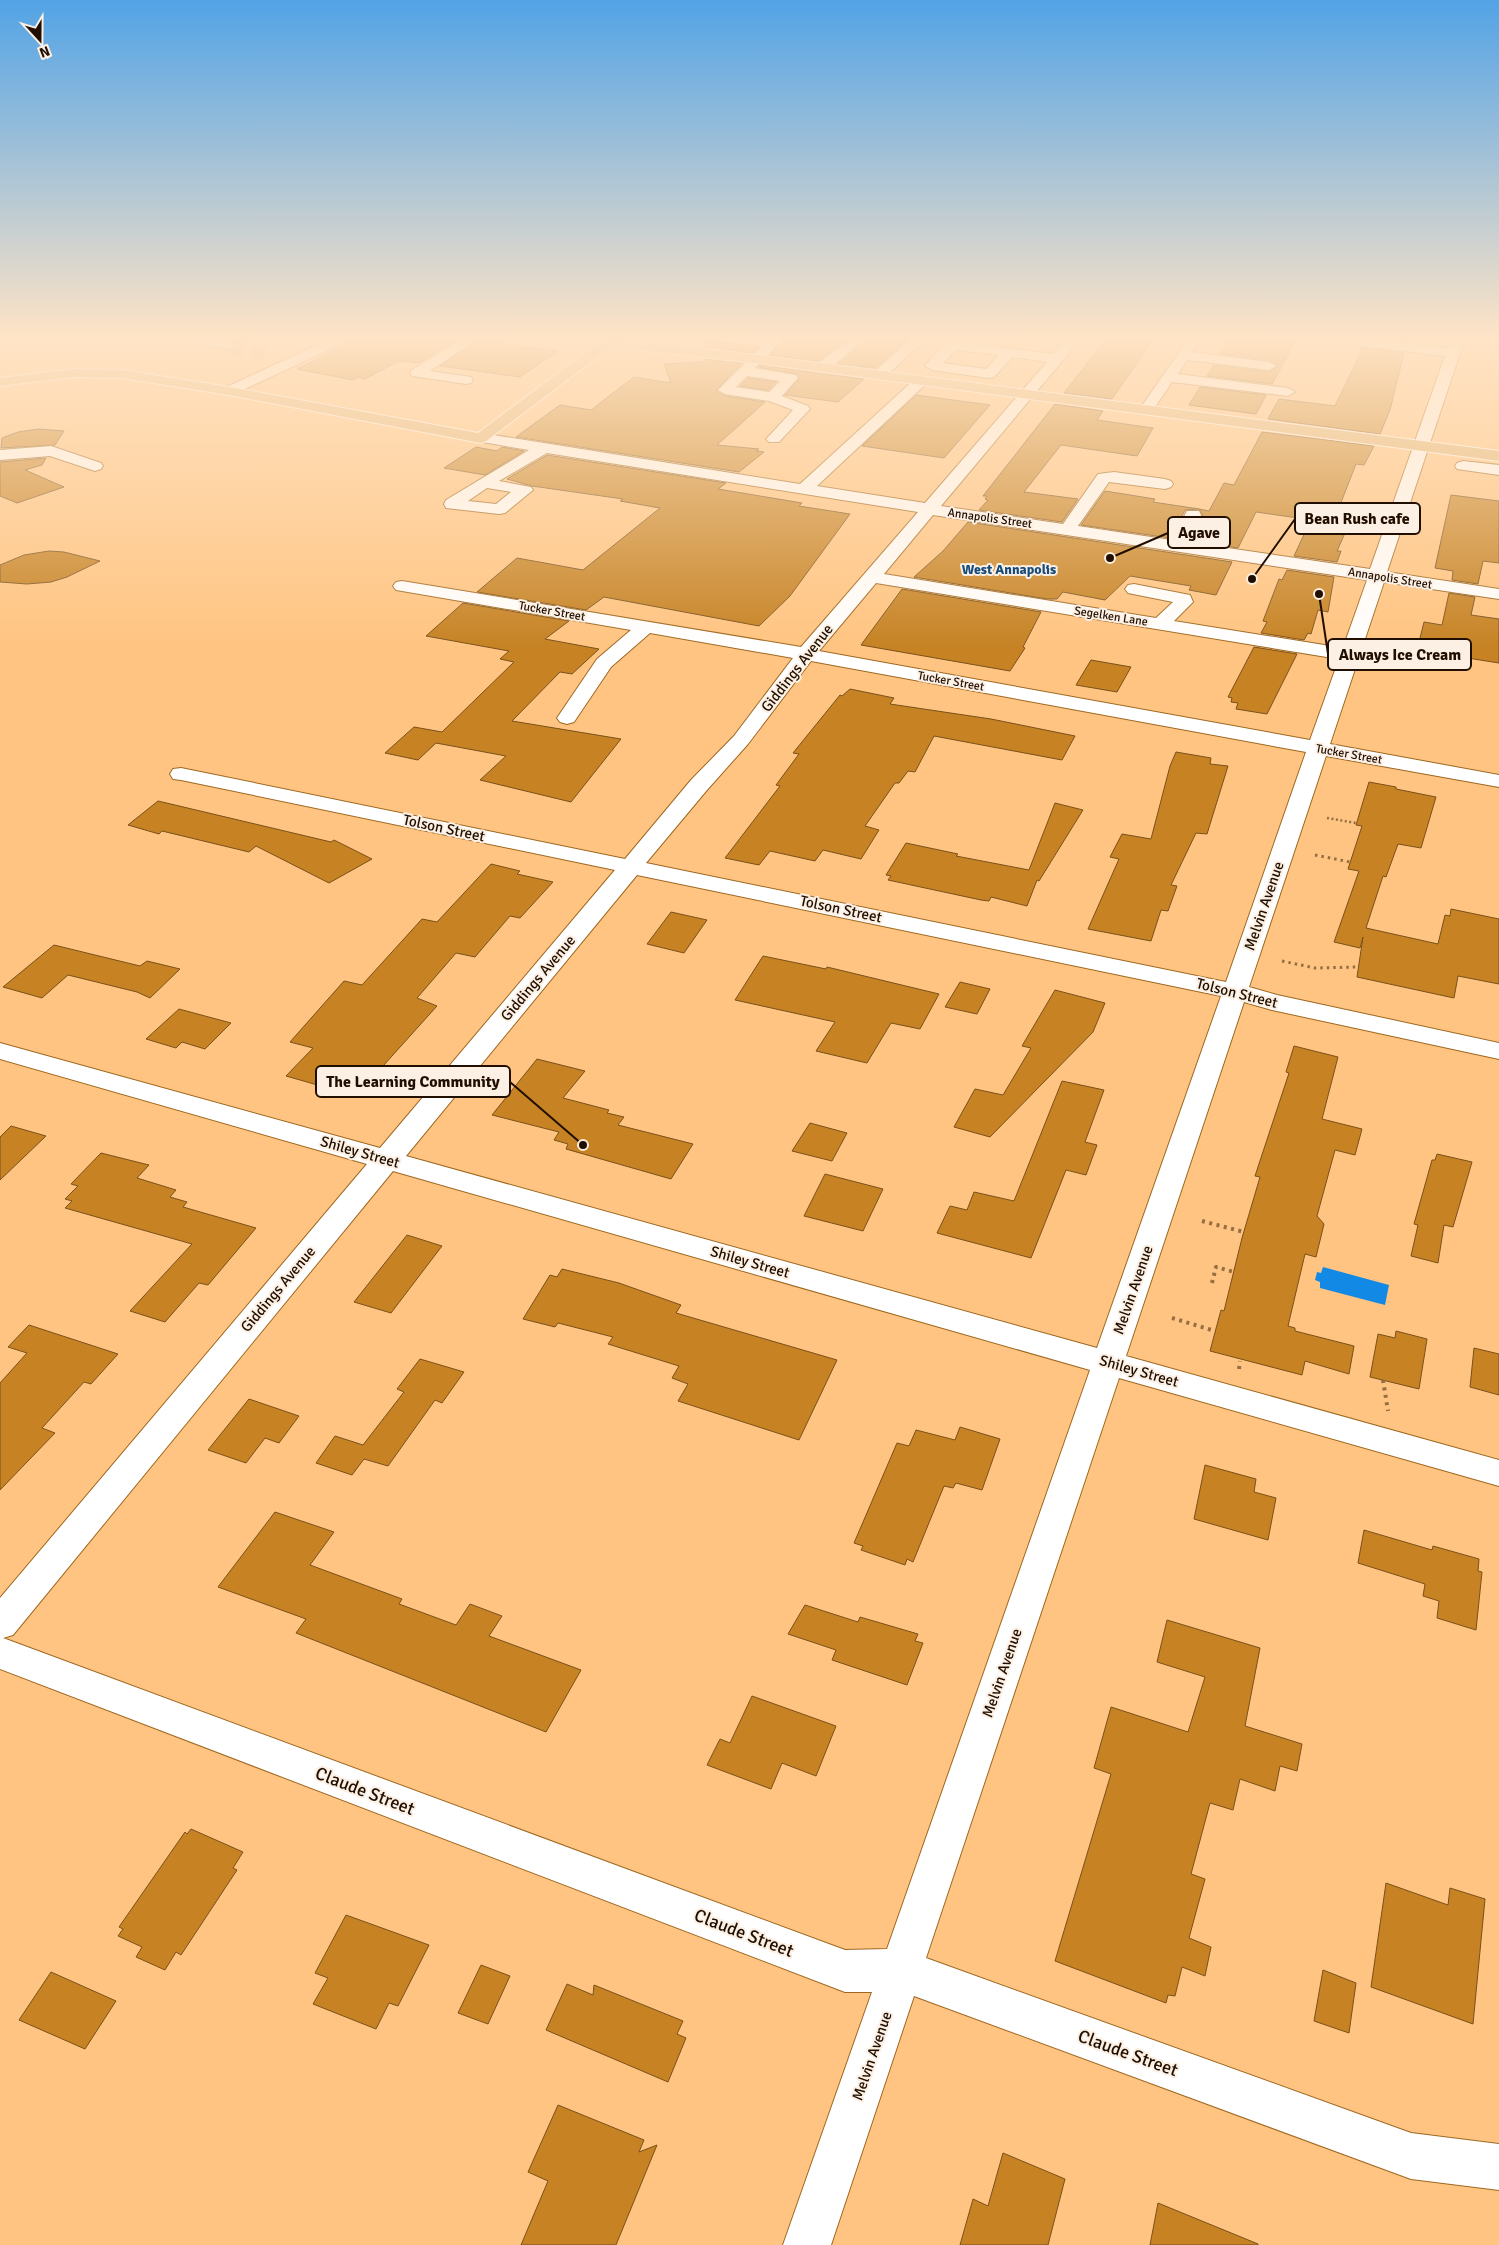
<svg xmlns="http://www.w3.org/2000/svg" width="1499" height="2245" font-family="Signika,sans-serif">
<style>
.water{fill:#1289e4}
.building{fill:#c68223;stroke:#79511c}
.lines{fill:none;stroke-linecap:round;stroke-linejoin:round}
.minor-tunnel{stroke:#d2a067;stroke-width:16;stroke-dasharray:16 8;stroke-linecap:butt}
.minor-casing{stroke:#9e6821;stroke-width:2}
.major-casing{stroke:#fff;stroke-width:2}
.path-far2{stroke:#966e44;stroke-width:2.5;stroke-dasharray:2 2.5;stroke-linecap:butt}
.path-far1{stroke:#966e44;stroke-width:3;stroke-dasharray:2.5 4;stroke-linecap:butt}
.path{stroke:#966e44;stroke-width:4;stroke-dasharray:3 4.5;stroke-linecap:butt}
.minor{fill:#fff;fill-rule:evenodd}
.major{fill:#dfb371;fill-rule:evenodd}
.labels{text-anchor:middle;stroke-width:4;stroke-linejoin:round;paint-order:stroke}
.far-street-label{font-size:12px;fill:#200f00;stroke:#fcefe3}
.far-neighbourhood-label{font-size:14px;font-weight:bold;fill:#134c7d;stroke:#fcefe3}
.street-label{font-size:15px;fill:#200f00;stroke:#fcefe3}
.near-street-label{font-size:18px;fill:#200f00;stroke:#fcefe3}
.leader{fill:none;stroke:#200f00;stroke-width:2}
.callout-dot{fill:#200f00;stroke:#fcefe3;stroke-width:2}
.callout{fill:#fcefe3;stroke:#200f00;stroke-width:2}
.callout-label{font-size:16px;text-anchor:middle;font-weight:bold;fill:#200f00}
</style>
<rect width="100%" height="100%" fill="#ffc481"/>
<!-- water -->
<path class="water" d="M1323 1267 1389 1285 1385 1305 1320 1288V1282L1315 1280 1317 1272 1321 1273Z"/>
<!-- building -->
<g class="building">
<path d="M369 334H428L459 338 419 363 399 361 365 379 358 377 353 380 297 369Z"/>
<path d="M789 334H854L818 361 770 355Z"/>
<path d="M1110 334H1157L1112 399 1064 393Z"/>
<path d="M1233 334H1299L1272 384 1207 376 1214 365 1269 372 1278 367 1269 360 1221 354Z"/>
<path d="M1370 334H1409L1407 341 1369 336Z"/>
<path d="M873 335 908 340 875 368 838 364Z"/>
<path d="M479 341 558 351 520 377 440 366Z"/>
<path d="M706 341 758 347 753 353 706 347Z"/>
<path d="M1363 348 1404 353 1390 410 1380 434 1268 419 1279 399 1335 406Z"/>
<path d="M705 359 742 363 717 389V392L725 396 765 402 717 445 759 449 756 451 764 452 739 472 516 437 560 405 591 410 634 377 671 383 664 364 705 362Z"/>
<path d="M760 365 816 373 864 379 838 402 785 395 799 379 798 374 759 367Z"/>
<path d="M748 378 776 382 768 390 740 386Z"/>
<path d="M1200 387 1266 395 1256 414 1189 405Z"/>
<path d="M916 395 990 405 944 458 862 446Z"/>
<path d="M1055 404 1103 411 1097 420 1153 428 1137 456 1061 445 1024 492 1078 499 1062 522 979 510 988 500 985 499 987 496H983Z"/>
<path d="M38 429 64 431 55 445 1 448 2 438 18 432Z"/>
<path d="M1262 432 1374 446 1364 465 1356 464 1333 523 1256 512 1238 548 1190 541 1203 516 1199 509 1209 511 1224 483 1234 485Z"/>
<path d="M476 447 497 451 502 447 524 451 485 475 444 468Z"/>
<path d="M547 455 726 483 718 489 802 503 799 506 850 514 790 596 759 626 604 597 586 610 477 592 517 558 583 570 660 508 620 501 623 499 532 486 507 479Z"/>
<path d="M46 458 42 465 25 470 64 487 17 503 0 496V462Z"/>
<path d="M1105 491 1155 499 1153 502 1199 509 1185 510 1170 538 1081 525Z"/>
<path d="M1451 495 1499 501V563L1483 561 1478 584 1452 580 1453 571 1435 568Z"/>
<path d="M968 522 1232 562 1216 595 1189 590 1191 586 1130 576 1105 600 1063 592 1057 599H1047L914 577 943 551Z"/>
<path d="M1307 528 1345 533 1337 551H1341L1337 562 1294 556Z"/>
<path d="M49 551 64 552 100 561 67 577 51 582 27 584 0 582V565L24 555Z"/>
<path d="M1287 570 1334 577 1328 612 1318 610 1311 634 1308 633 1304 640 1261 633 1267 622 1263 621 1279 579 1282 580Z"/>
<path d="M902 589 1041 612 1023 647 1025 648 1010 671 861 645Z"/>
<path d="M1449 593 1475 597 1471 615 1499 619V663L1417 650 1424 622 1442 625Z"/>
<path d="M463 603 569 621 545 639 599 649 572 674 560 672 512 721 621 739 571 802 480 780 506 756 436 743 418 760 385 753 414 727 442 732 514 662 500 659 509 651 426 636Z"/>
<path d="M1254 647 1297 654 1267 714 1236 709 1238 703 1231 702 1232 698 1228 697Z"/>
<path d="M1091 660 1131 667 1117 692 1076 685Z"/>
<path d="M850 689 894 698 890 704 991 719 1075 736 1062 760 934 736 915 772 908 771 899 783H895L865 826 879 830 861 859 823 850 815 861 770 851 759 865 725 858 780 786 776 785 799 754 793 753 840 695 842 696Z"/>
<path d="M1176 752 1211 758 1210 764 1228 766 1207 834 1196 833 1171 885 1177 886 1168 911 1161 910 1151 941 1088 929 1119 859 1110 857 1122 834 1151 839 1170 766Z"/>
<path d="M1369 782 1396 787V789L1436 797 1421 848 1398 844 1386 877 1383 876 1366 928 1438 944 1445 915 1450 916 1451 909 1499 919V984L1458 976 1454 998 1357 977 1363 937 1360 948 1334 942 1359 871 1348 869 1362 826 1356 825Z"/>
<path d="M158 801 331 842 334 840 372 859 329 883 256 846 249 852 162 831 159 834 128 825Z"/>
<path d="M1055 803 1083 810 1039 881 1037 880 1027 906 991 897 989 901 981 900 888 880 891 876 886 875 906 843 958 854 956 856 1029 870Z"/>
<path d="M491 864 520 871 517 874 553 882 520 918 510 916 475 957 456 953 417 998 437 1006 356 1096 286 1076 313 1048 290 1042 344 981 362 985 422 919 437 922Z"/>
<path d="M671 912 707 920 684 953 647 944Z"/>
<path d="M54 945 140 966 147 961 180 969 150 998 137 992 68 975 42 998 3 987Z"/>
<path d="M763 956 826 969 827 967 939 994 920 1029 891 1023 867 1063 816 1051 835 1022 735 1000Z"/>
<path d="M960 982 990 989 977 1014 945 1007Z"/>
<path d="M1055 990 1105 1003 1093 1032 990 1137 954 1127 975 1089 1003 1095 1031 1048 1022 1046Z"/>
<path d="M179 1009 231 1023 205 1049 182 1042 176 1048 146 1039Z"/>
<path d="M1294 1046 1338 1057 1322 1119 1362 1129 1355 1155 1335 1150 1317 1216 1324 1224 1316 1257 1305 1254 1288 1326 1295 1328V1331L1354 1346 1349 1374 1305 1361 1302 1375 1210 1351 1221 1310 1224 1311 1242 1238 1260 1177 1255 1176 1289 1073 1286 1072Z"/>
<path d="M537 1059 585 1071 563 1098 609 1110 607 1113 624 1117 618 1125 693 1144 671 1179 566 1149 568 1144 554 1140 559 1132 492 1115Z"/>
<path d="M1062 1081 1104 1090 1085 1142 1097 1145 1086 1175 1066 1170 1031 1258 937 1233 950 1206 967 1210 974 1192 1014 1201Z"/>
<path d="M810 1123 847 1133 832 1161 792 1151Z"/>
<path d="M11 1126 46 1136 0 1180V1137Z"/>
<path d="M101 1153 149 1165 137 1178 176 1190 170 1197 187 1202 183 1207 256 1228 208 1285 199 1283 165 1322 130 1311 192 1244 65 1208 72 1201 65 1199 78 1186 71 1184Z"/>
<path d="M1437 1154 1472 1162 1453 1227 1444 1225 1438 1263 1411 1256 1418 1225 1414 1224 1432 1160H1435Z"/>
<path d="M825 1174 883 1189 863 1231 804 1216Z"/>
<path d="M407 1235 442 1246 391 1313 354 1302Z"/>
<path d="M562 1269 619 1283 681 1305 676 1313 837 1360 799 1440 678 1401 688 1384 672 1378 679 1366 608 1344 613 1337 558 1323 555 1327 523 1319 550 1275 557 1277Z"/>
<path d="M29 1325 118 1354 91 1384 84 1382 42 1428 55 1433 0 1490V1383L27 1353 8 1347Z"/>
<path d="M1396 1331 1427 1339 1419 1389 1370 1377 1378 1334 1395 1338Z"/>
<path d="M1474 1348 1499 1354V1395L1470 1387Z"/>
<path d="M420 1359 464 1372 442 1403 435 1400 388 1466 364 1459 352 1475 316 1463 335 1436 363 1445 404 1392 397 1389Z"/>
<path d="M249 1399 299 1416 279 1443 265 1438 246 1463 208 1450Z"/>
<path d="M960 1427 1000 1439 982 1490 956 1483 953 1488 944 1486 913 1562 907 1559 905 1565 861 1550 863 1546 854 1543 897 1443 909 1446 916 1430 955 1440Z"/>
<path d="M1205 1465 1256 1479 1254 1492 1276 1498 1268 1540 1194 1519Z"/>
<path d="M275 1512 334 1532 310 1565 402 1599 399 1604 456 1625 470 1604 502 1616 489 1636 581 1670 546 1732 296 1633 306 1619 218 1587Z"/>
<path d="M1364 1530 1432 1550 1433 1546 1479 1559 1478 1571 1482 1572 1476 1630 1437 1618 1439 1601 1423 1596 1425 1584 1358 1563Z"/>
<path d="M805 1605 858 1622 860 1617 918 1634 915 1641 923 1643 907 1685 832 1660 836 1650 788 1634Z"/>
<path d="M1167 1620 1260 1648 1245 1726 1302 1744 1297 1771 1280 1766 1275 1791 1240 1779 1233 1810 1210 1803 1191 1874 1205 1879 1189 1938 1211 1947 1205 1976 1182 1967 1175 1996 1168 1995 1166 2003 1055 1961 1111 1774 1094 1768 1111 1707 1188 1732 1205 1677 1157 1662Z"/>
<path d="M752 1696 836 1726 816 1776 782 1763 771 1789 707 1765 720 1739 730 1743Z"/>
<path d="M191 1829 243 1852 233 1868 237 1870 181 1955 176 1952 165 1970 136 1957 142 1947 118 1936 123 1929 119 1927 185 1832 187 1834Z"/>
<path d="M1386 1883 1448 1905 1450 1888 1485 1899 1473 2024 1371 1987Z"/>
<path d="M346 1915 429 1945 398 2006 389 2003 376 2029 313 2004 328 1978 315 1973Z"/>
<path d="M481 1965 510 1976 488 2024 458 2013Z"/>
<path d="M1323 1970 1356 1983 1349 2033 1314 2021Z"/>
<path d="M51 1972 116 2001 85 2049 19 2020Z"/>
<path d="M567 1984 593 1995 594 1985 683 2021 677 2034 686 2038 668 2082 546 2030Z"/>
<path d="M558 2105 644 2140 639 2152 657 2145 616 2245H521L548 2181 528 2172Z"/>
<path d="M1003 2153 1065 2179 1048 2245H960L973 2199 988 2206Z"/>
<path d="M1158 2203 1258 2244V2245H1150Z"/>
</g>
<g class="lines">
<!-- minor-tunnel -->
<path class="minor-tunnel" d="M228 345 265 352"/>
<defs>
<g id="minor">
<path d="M67 335H148L146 338 121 344 74 339Z"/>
<path d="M162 335C175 333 227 335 235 345L228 349 169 339Z"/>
<path d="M339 335H356L354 338 234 394 229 395 222 391 224 388Z"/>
<path d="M468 335H484L430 371 471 377 473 380 471 383 466 384 412 376 410 373 412 370Z"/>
<path d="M544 335C557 333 606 333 614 342L607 346 551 339Z"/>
<path d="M695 335H732L769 339 774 335H787L755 368 796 375 798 378 782 396 808 406 810 409 779 442H769L766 439 769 436 793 410 769 401 725 394 718 390 762 346 701 339 696 338ZM747 376 780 381 769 392 736 387Z"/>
<path d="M856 335H871L826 371H816L814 368 816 365Z"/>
<path d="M916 335H930L884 378H874L872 375 874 372Z"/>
<path d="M1070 335H1084L941 506 1063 524 1098 474 1114 472 1165 479 1171 481 1173 484 1171 487 1165 489 1109 482 1078 526 1171 540 1187 511H1199L1201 515 1187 542 1370 569 1445 356 1337 343 1330 339 1333 335H1345L1448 348 1453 335H1466L1387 572 1499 589V599L1384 582 1330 744 1499 775V787L1326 756 1249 987 1277 995 1499 1043V1059L1272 1010 1244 1002 1126 1356 1499 1460V1486L1119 1378 926 1958 1411 2133 1499 2144V2190L1411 2179 914 1996 831 2245H783L872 1992H845L0 1669V1598L367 1164 0 1059V1043L380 1148 615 870 181 780 173 779 170 774 173 769 181 768 625 859 691 780 734 736 793 658 650 633 611 667 574 722 567 724 560 722 557 718 597 659 631 630 402 591 396 590 393 586 396 582 402 581 801 647 918 512 547 453 499 481 531 487 533 490 505 513 499 514 446 508 444 504 446 500 529 450 476 441 473 438 476 435 481 433 800 484 916 378 921 377 928 381 926 384 817 486 925 503 1047 362 1013 357 994 377 989 378 932 370 925 366 927 363 948 342 953 341 1053 354ZM956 350 999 355 986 369 943 363ZM487 488 511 492 496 504 468 501ZM933 515 1367 580 1343 648 1174 621 1193 602 1190 595 1134 584 1128 585 1125 589 1128 593 1173 602 1156 618 884 574ZM876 583 1339 659 1310 740 819 651ZM811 661 1306 752 1226 982 646 863 707 790 748 744ZM637 875 1221 996 1097 1348 406 1156ZM393 1171 1090 1370 887 1949 845 1950 3 1638 13 1635Z"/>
<path d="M1191 335H1204L1192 352 1269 362 1276 366 1269 370 1187 360 1178 374 1288 388 1295 392 1288 396 1172 382 1151 413H1141L1139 410Z"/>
<path d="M51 446 101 463 103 466 101 469 95 471 50 456 0 460V450Z"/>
<path d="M1463 461 1499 465V475L1457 469 1455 466 1457 463Z"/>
</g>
<path id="major" d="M609 335H623L620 339 756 355 1499 451V461L756 363 611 347 486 441 481 443 229 395 122 378 73 377 0 386V378L73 369 122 370 229 387 478 433Z"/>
</defs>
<!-- minor casing -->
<use href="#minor" class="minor-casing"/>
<!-- major casing -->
<use href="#major" class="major-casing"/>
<!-- path-far2 -->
<path class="path-far2" d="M1327 818 1356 823"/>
<!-- path-far1 -->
<g class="path-far1">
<path d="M1315 855 1350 862"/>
<path d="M1282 961 1315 968 1358 967"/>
</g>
<!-- path -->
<g class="path">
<path d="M1202 1221 1244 1232"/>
<path d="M1212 1283 1216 1267 1234 1272"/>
<path d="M1172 1318 1215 1331"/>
<path d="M1239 1369 1240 1361"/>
<path d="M1383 1380 1388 1411"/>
</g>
<!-- minor -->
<use href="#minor" class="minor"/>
<!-- major -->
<use href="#major" class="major"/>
</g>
<!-- sky -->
<linearGradient id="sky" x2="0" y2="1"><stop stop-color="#52a3e6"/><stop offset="0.52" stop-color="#ffe4c6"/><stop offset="1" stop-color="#ffe4c6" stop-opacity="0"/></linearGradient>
<rect width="1499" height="649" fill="url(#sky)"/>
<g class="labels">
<!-- far-street labels -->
<g class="far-street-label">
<text transform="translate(990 518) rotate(8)" y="4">Annapolis Street</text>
<text transform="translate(1390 578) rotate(9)" y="4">Annapolis Street</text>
<text transform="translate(552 611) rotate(10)" y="4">Tucker Street</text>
<text transform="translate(1111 616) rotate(9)" y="4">Segelken Lane</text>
<text transform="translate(951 681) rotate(10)" y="4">Tucker Street</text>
<text transform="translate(1349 754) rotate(10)" y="4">Tucker Street</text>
</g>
<!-- far-neighbourhood labels -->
<g class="far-neighbourhood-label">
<text x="1009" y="574">West Annapolis</text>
</g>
<!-- street labels -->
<g class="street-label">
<text transform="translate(797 668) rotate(-52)" y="5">Giddings Avenue</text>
<text transform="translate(444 828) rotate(12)" y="5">Tolson Street</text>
<text transform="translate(1264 906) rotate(-71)" y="5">Melvin Avenue</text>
<text transform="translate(841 909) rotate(12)" y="5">Tolson Street</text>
<text transform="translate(538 978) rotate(-50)" y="5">Giddings Avenue</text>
<text transform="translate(1237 993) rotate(14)" y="5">Tolson Street</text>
<text transform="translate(360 1152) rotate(16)" y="5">Shiley Street</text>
<text transform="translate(750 1262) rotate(16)" y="5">Shiley Street</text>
<text transform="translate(278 1289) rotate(-50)" y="5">Giddings Avenue</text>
<text transform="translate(1133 1290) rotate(-71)" y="5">Melvin Avenue</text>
<text transform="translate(1139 1371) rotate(16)" y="5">Shiley Street</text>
<text transform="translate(1002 1673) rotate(-71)" y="5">Melvin Avenue</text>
<text transform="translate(872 2056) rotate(-71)" y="5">Melvin Avenue</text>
</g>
<!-- near-street labels -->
<g class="near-street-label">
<text transform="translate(365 1791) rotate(21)" y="6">Claude Street</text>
<text transform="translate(744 1933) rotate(21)" y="6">Claude Street</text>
<text transform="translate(1128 2053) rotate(20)" y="6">Claude Street</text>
</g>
</g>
<!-- callouts -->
<path class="leader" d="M1252 579L1295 519M1110 558L1168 533M1319 594L1328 654M583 1145L510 1082"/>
<g class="callout-dot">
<circle cx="1252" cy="579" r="5"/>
<circle cx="1110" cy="558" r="5"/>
<circle cx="1319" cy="594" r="5"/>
<circle cx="583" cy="1145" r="5"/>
</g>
<g class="callout">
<rect x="1295" y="503" width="125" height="31" rx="5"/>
<rect x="1168" y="517" width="62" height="31" rx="5"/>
<rect x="1328" y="639" width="143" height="31" rx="5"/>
<rect x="316" y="1066" width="194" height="31" rx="5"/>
</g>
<g class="callout-label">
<text x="1357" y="524">Bean Rush cafe</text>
<text x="1199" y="538">Agave</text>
<text x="1400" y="660">Always Ice Cream</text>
<text x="413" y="1087">The Learning Community</text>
</g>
<!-- north arrow -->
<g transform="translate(40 40) rotate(159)" stroke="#fcefe3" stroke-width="4" paint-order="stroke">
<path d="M0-4L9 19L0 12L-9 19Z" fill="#200f00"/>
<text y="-8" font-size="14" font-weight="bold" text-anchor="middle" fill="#200f00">N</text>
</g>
</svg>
